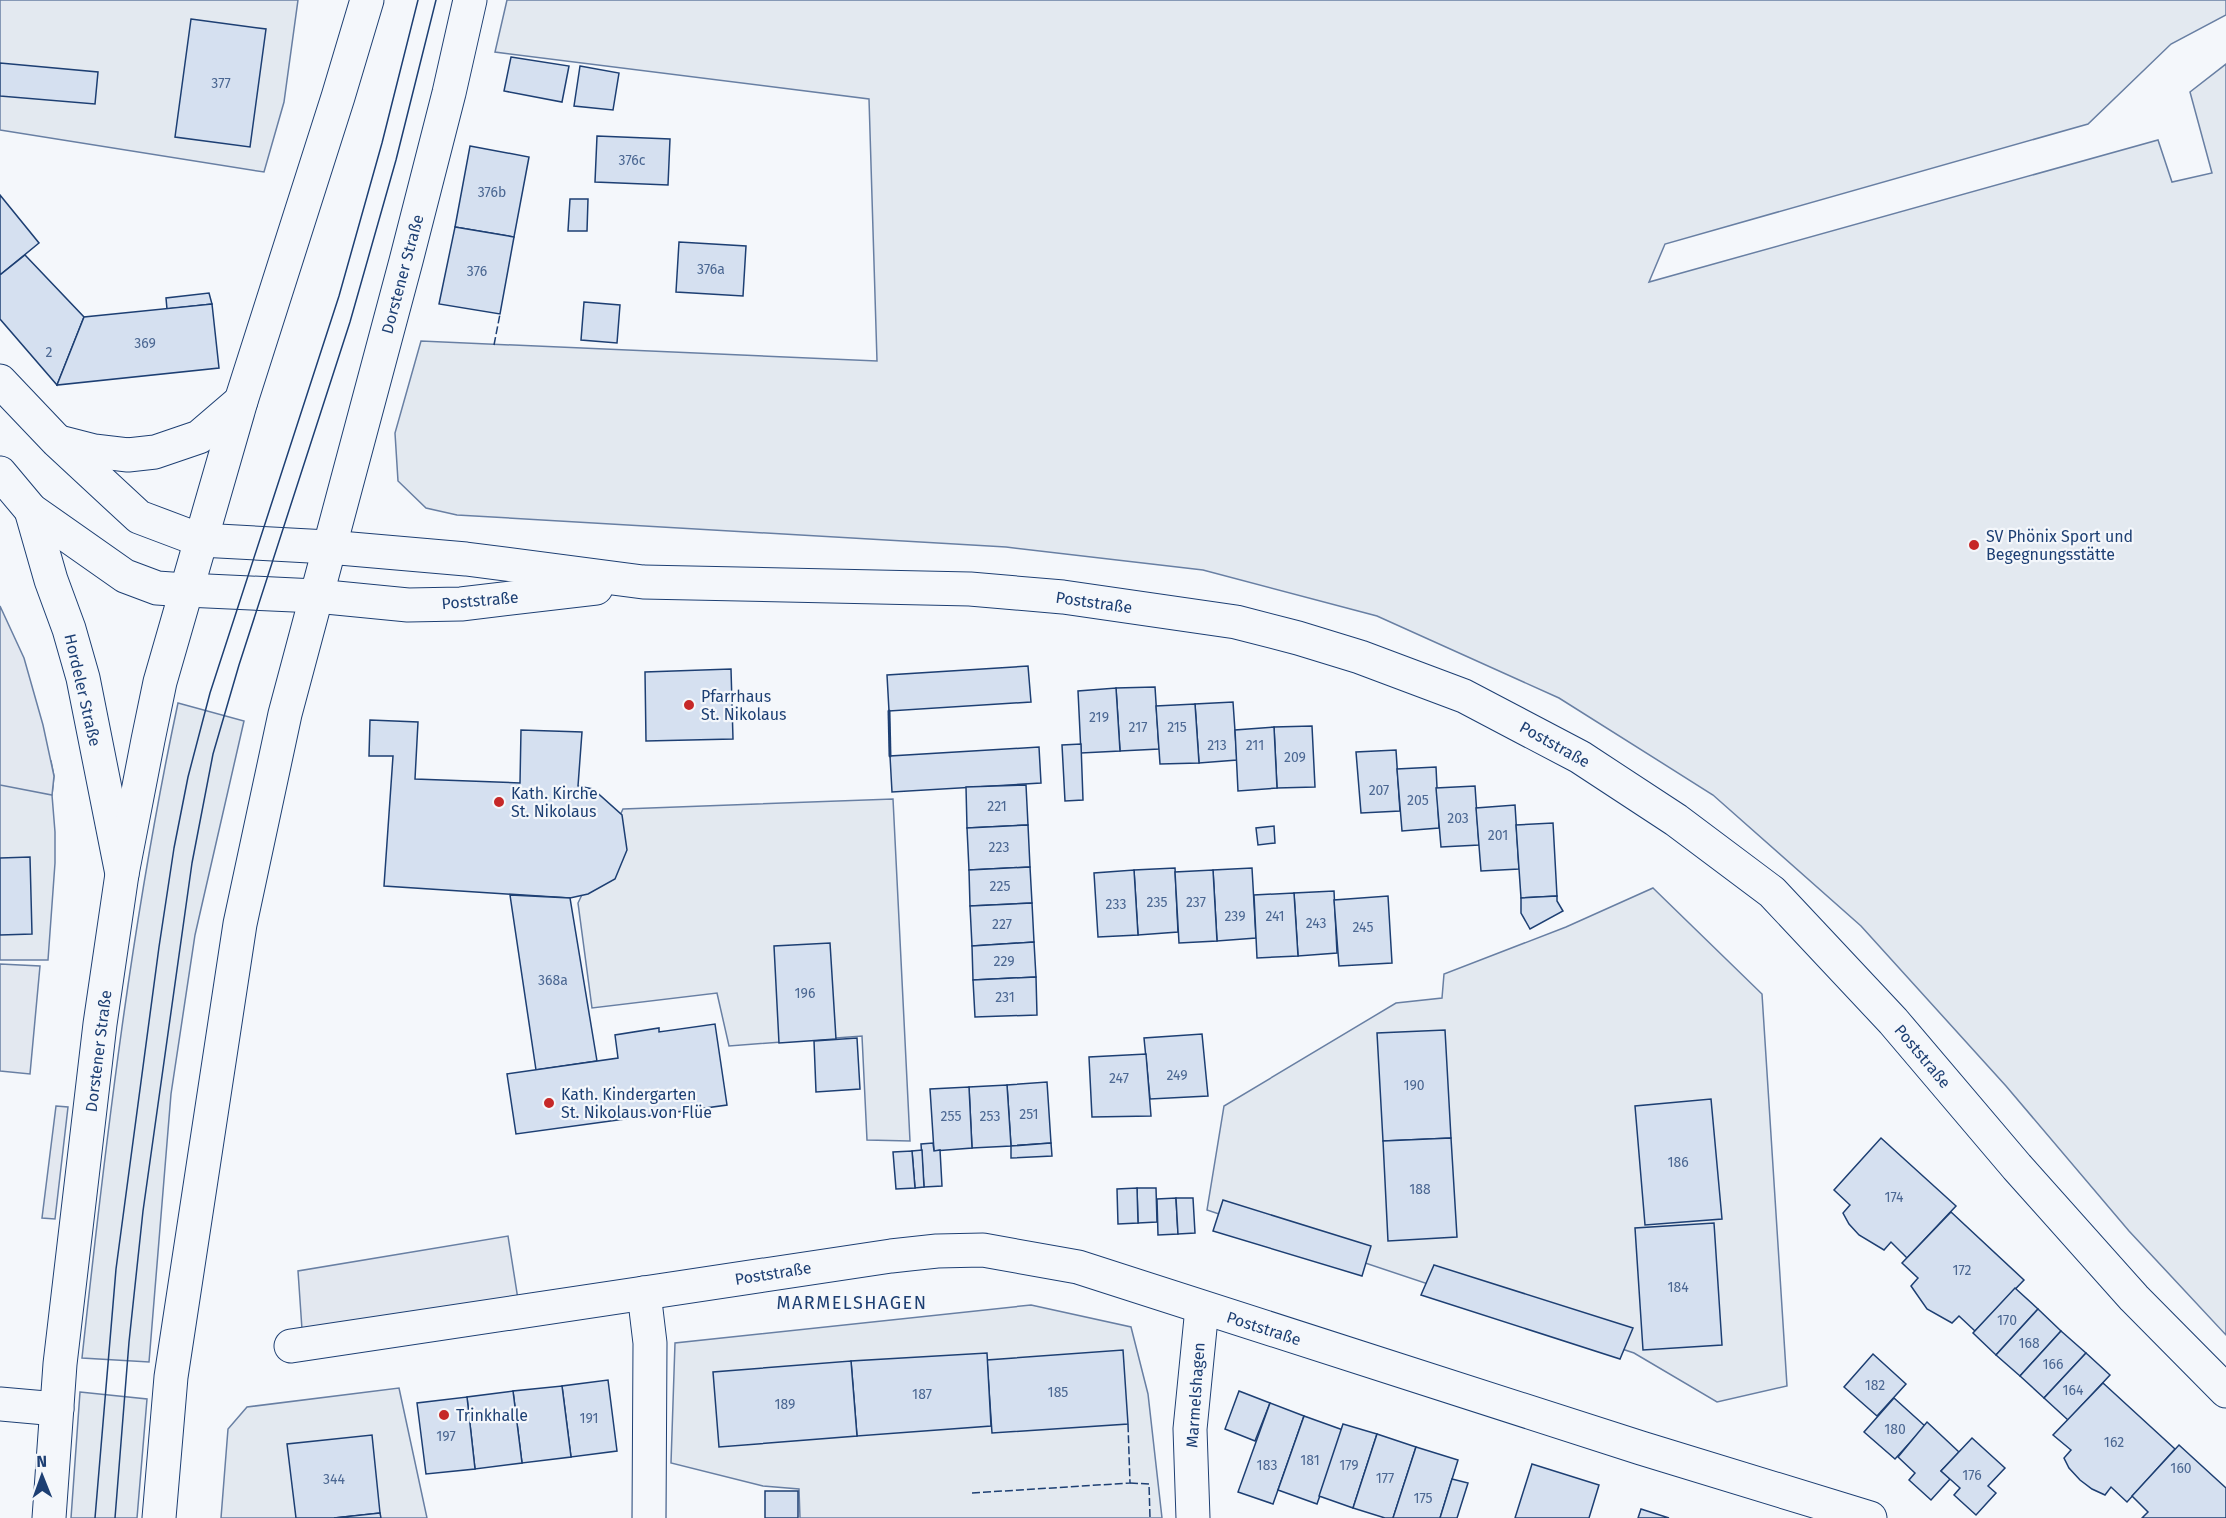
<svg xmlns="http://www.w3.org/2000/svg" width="2226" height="1518" font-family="'Fira Sans',sans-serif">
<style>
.green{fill:#e3e9f0;stroke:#687fa3;stroke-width:1.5}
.parking{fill:#e3e8f0;stroke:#687fa3;stroke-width:1.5}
.building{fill:#d5e0f0;stroke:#1d3f73;stroke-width:1.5}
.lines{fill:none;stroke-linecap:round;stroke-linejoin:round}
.minor-casing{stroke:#1d3f73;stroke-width:35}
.tertiary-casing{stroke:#1d3f73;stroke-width:35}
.primary-casing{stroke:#1d3f73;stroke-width:35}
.minor{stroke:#f4f7fb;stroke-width:33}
.tertiary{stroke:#f4f7fb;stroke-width:33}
.primary{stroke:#f4f7fb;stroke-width:33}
.tram{stroke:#1d3f73;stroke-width:1.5}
.fence{stroke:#1d3f73;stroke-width:1.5;stroke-dasharray:8 3;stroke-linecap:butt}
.wall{stroke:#1d3f73;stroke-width:3}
.poi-dot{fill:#c62828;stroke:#f4f7fb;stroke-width:2}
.labels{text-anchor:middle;stroke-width:4.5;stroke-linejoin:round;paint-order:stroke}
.number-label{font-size:14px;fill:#4b6792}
.street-label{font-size:16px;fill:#1d3f73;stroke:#f4f7fb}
.poi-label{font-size:16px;fill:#1d3f73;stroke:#f4f7fb;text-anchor:start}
.neighbourhood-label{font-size:18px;letter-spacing:1.5px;fill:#1d3f73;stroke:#f4f7fb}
</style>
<rect width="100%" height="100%" fill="#f4f7fb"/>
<!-- green -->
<g class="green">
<path d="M0 0H298L284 102 264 172 0 130Z"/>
<path d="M507 0H2226V15L2171 44 2088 124 1665 244 1649 282 2158 140 2172 182 2212 173 2190 92 2226 64V1335L2129 1231 2006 1086 1861 926 1713 795 1559 698 1377 616 1203 570 1006 547 457 515 426 508 398 481 395 433 421 341 877 361 869 99 495 52Z"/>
<path d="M178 703 244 721 195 935 171 1094 149 1362 82 1358C106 1138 132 919 178 703Z"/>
<path d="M51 761 54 776 52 795 55 832V863L48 960H0V762Z"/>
<path d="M893 799 910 1141 867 1140 862 1036 729 1046 717 993 592 1008 578 903 623 809Z"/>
<path d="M1653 888 1762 994 1787 1386 1717 1402 1634 1353 1207 1210 1224 1106 1396 1003 1442 998 1444 974 1566 927Z"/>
<path d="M1031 1305 1131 1327 1148 1394 1162 1518H800L799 1489 763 1486 671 1463 675 1343Z"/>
<path d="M399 1388 427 1518H221L228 1429 247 1407Z"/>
<path d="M80 1392 147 1399 137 1518H71Z"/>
</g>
<!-- parking -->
<g class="parking">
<path d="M0 606 24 658 43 725 54 776 52 795 0 785Z"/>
<path d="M0 964 40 966 30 1074 0 1071Z"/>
<path d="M56 1106 68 1107 55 1219 42 1218Z"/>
<path d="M508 1236 520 1312 303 1344 298 1271Z"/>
</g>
<!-- building -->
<g class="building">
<path d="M191 19 266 29 250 147 175 137Z"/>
<path d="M511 57 569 66 562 102 504 91Z"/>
<path d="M0 63 98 72 95 104 0 96Z"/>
<path d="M580 66 619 73 613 110 574 106Z"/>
<path d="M597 136 670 139 668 185 595 182Z"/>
<path d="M470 146 529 157 514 237 455 227Z"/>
<path d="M0 195 39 243 0 275Z"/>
<path d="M570 199H588L587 231H568Z"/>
<path d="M455 227 514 237 500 314 439 304Z"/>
<path d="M679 242 746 246 743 296 676 292Z"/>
<path d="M25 255 84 317 57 385 0 319V275Z"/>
<path d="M209 293 212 304 167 309 166 298Z"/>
<path d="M584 302 620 305 617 343 581 340Z"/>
<path d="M212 304 219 368 57 385 84 317Z"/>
<path d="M1028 666 1031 702 889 711 887 675Z"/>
<path d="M731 669 733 739 646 741 645 672Z"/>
<path d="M1155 687 1159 749 1120 751 1116 688Z"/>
<path d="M1116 688 1120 751 1081 753 1078 691Z"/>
<path d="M1233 702 1237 760 1199 763 1195 704Z"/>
<path d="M1195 704 1199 763 1160 764 1156 706Z"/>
<path d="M370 720 418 722 415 779 520 783 521 730 582 732 578 786 593 789 622 815 627 850 615 879 588 894 570 898 384 886 393 756H369Z"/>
<path d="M1312 726 1315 787 1277 788 1274 727Z"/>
<path d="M1274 727 1277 788 1238 791 1235 730Z"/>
<path d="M1081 744 1083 800 1065 801 1062 745Z"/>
<path d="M1039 747 1041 783 892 792 890 756Z"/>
<path d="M1396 750 1400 811 1361 813 1356 752Z"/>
<path d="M1436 767 1439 828 1402 831 1397 769Z"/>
<path d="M1026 785 1028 825 967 828 966 787Z"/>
<path d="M1475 786 1479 845 1441 847 1436 788Z"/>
<path d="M1515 805 1519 869 1481 871 1476 808Z"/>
<path d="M1553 823 1557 896 1521 898 1516 825Z"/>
<path d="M1028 825 1030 867 969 870 967 828Z"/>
<path d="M1274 826 1275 843 1258 845 1256 828Z"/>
<path d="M30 857 32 934 0 935V858Z"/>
<path d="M1030 867 1032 903 970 906 969 870Z"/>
<path d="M1175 868 1178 932 1138 935 1134 870Z"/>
<path d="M1252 868 1256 938 1217 941 1213 870Z"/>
<path d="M1134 870 1138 935 1098 937 1094 873Z"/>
<path d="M1213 870 1217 941 1179 943 1175 872Z"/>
<path d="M1334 891 1337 953 1298 956 1294 893Z"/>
<path d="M1294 893 1298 956 1257 958 1254 895Z"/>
<path d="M510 895 570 898 597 1061 536 1070Z"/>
<path d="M1388 896 1392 963 1339 966 1334 900Z"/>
<path d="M1557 896V901L1563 911 1530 929 1521 913V898Z"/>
<path d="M1032 903 1034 942 972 946 970 906Z"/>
<path d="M1034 942 1036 977 973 980 972 946Z"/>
<path d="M830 943 836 1039 779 1043 774 946Z"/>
<path d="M1036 977 1037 1015 975 1017 973 980Z"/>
<path d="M715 1024 727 1105 516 1134 507 1074 618 1058 615 1035 659 1028V1032Z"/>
<path d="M1445 1030 1451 1138 1383 1141 1377 1033Z"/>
<path d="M1202 1034 1208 1096 1150 1099 1144 1038Z"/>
<path d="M857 1038 860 1089 816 1092 814 1041Z"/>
<path d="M1146 1054 1151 1116 1092 1117 1089 1057Z"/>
<path d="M1047 1082 1051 1143 1011 1146 1007 1085Z"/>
<path d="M1007 1085 1011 1146 972 1148 969 1087Z"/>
<path d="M969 1087 972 1148 934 1151 930 1089Z"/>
<path d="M1711 1099 1722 1219 1645 1225 1635 1106Z"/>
<path d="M1451 1138 1457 1237 1388 1241 1383 1141Z"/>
<path d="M1881 1138 1956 1206 1907 1258 1891 1242 1884 1250 1859 1235 1849 1224 1843 1213 1850 1205 1834 1190Z"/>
<path d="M933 1143 934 1151 940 1150 942 1186 924 1187 921 1144Z"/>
<path d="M1051 1143 1052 1156 1011 1158V1146Z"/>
<path d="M922 1150 924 1187 915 1188 912 1151Z"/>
<path d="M912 1151 915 1188 896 1189 893 1152Z"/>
<path d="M1137 1188H1156L1157 1222 1138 1223Z"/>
<path d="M1137 1188 1138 1223 1118 1224 1117 1189Z"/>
<path d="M1176 1198 1178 1234 1158 1235 1157 1199Z"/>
<path d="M1176 1198H1193L1195 1233 1178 1234Z"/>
<path d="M1223 1200 1371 1246 1362 1276 1213 1231Z"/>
<path d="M1951 1212 2024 1280 1975 1331 1959 1316 1952 1323 1927 1309 1911 1286 1918 1278 1902 1263Z"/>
<path d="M1714 1223 1722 1345 1643 1350 1635 1228Z"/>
<path d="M1434 1265 1633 1328 1620 1359 1421 1295Z"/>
<path d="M2015 1288 2038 1309 1996 1355 1973 1333Z"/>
<path d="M2038 1309 2061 1331 2020 1376 1996 1355Z"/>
<path d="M2061 1331 2086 1353 2044 1398 2020 1376Z"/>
<path d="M1123 1350 1128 1424 992 1433 987 1360Z"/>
<path d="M987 1353 991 1426 857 1436 851 1361Z"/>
<path d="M2086 1353 2110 1375 2068 1420 2044 1398Z"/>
<path d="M1873 1354 1906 1384 1877 1416 1844 1387Z"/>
<path d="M851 1361 857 1436 719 1447 713 1372Z"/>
<path d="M608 1380 617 1451 571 1457 562 1386Z"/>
<path d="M2103 1383 2175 1449 2127 1502 2111 1487 2105 1495 2092 1489 2080 1480 2069 1468 2064 1458 2071 1450 2053 1435Z"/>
<path d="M562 1386 571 1457 522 1463 513 1391Z"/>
<path d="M513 1391 522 1463 475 1469 467 1397Z"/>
<path d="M1239 1391 1270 1403 1255 1441 1225 1429Z"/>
<path d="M467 1397 475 1469 426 1474 417 1403Z"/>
<path d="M1894 1398 1925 1426 1895 1459 1864 1432Z"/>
<path d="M1270 1403 1304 1416 1273 1504 1238 1492Z"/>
<path d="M1304 1416 1343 1430 1317 1504 1278 1490Z"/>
<path d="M1927 1422 1959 1452 1941 1471 1950 1479 1931 1500 1909 1480 1915 1473 1898 1457Z"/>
<path d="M1343 1424 1377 1434 1353 1508 1319 1496Z"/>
<path d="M1377 1434 1416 1447 1393 1518H1385L1353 1508Z"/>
<path d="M372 1435 380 1513 334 1518H296L287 1444Z"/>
<path d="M1972 1438 2005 1468 1988 1486 1996 1493 1976 1515 1954 1495 1960 1488 1941 1471Z"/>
<path d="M2179 1445 2226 1488V1518H2142L2148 1512 2132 1496Z"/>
<path d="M1416 1447 1458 1460 1440 1518H1393Z"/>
<path d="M1532 1464 1599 1485 1589 1518H1515Z"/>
<path d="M1452 1479 1468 1483 1457 1518H1440Z"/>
<rect x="765" y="1491" width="33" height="27"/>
<path d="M1641 1509 1669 1518H1638Z"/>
<path d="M380 1513 381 1518H334Z"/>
</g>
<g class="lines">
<defs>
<g id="minor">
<path d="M0 381 57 441 139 517 200 540"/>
<path d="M59 442 94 451 128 455 155 452 199 437 241 401"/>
<path d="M0 473 31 510 125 576 157 588 186 590"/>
<path d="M31 510 51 580 69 629 83 678 122 874"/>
<path d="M644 1293 650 1343 649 1518"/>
<path d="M291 1346 891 1256 937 1251 983 1250 1078 1267 1641 1448 1870 1518"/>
<path d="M0 1404 57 1409"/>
<path d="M1193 1518 1190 1429 1202 1308"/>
</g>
<g id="tertiary">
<path d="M328 547 466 559 643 582 970 589 1063 597 1236 622 1298 638 1360 657 1464 696 1580 757 1676 820 1772 892 1893 1021 2017 1167 2134 1298 2226 1391"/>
<path d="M316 596 408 605 461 604 596 588"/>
</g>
<g id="primary">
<path d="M200 540 328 547"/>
<path d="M186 590 316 596"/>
<path d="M49 1518 60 1364 100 1024 122 874 148 740 160 682 241 401 338 97 367 0"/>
<path d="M159 1518 171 1377 240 924 285 714 406 261 449 93 470 0"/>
</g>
</defs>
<!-- minor casing -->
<use href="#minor" class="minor-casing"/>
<!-- tertiary casing -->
<use href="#tertiary" class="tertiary-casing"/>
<!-- primary casing -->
<use href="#primary" class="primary-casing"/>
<!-- minor -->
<use href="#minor" class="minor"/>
<!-- tertiary -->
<use href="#tertiary" class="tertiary"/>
<!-- primary -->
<use href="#primary" class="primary"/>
<!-- tram -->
<g class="tram">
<path d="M95 1518 116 1269 159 947 174 848 188 777 210 693 339 296 382 143 418 0"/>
<path d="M115 1518 129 1342 143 1211 192 863 213 754 239 665 350 322 396 160 436 0"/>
</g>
<!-- fence -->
<g class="fence">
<path d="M494 345 500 314"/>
<path d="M1130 1483 1149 1484 1150 1518"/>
<path d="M972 1493 1130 1483 1128 1424"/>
</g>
<!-- wall -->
<path class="wall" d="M889 711 890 756"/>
</g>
<!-- markers -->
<g class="poi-dot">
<circle cx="1974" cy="545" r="6"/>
<circle cx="689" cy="705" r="6"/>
<circle cx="499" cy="802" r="6"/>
<circle cx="549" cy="1103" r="6"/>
<circle cx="444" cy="1415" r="6"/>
</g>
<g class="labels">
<!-- number labels -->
<g class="number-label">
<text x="221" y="88">377</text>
<text x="632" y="165">376c</text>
<text x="492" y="197">376b</text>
<text x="711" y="274">376a</text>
<text x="477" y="276">376</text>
<text x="145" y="348">369</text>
<text x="49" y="357">2</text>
<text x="1099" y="722">219</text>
<text x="1138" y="732">217</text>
<text x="1177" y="732">215</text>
<text x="1217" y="750">213</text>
<text x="1255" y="750">211</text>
<text x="1295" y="762">209</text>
<text x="1379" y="795">207</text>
<text x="1418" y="805">205</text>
<text x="997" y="811">221</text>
<text x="1458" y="823">203</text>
<text x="1498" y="840">201</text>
<text x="999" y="852">223</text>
<text x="1000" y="891">225</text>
<text x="1157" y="907">235</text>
<text x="1196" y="907">237</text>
<text x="1116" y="909">233</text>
<text x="1235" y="921">239</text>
<text x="1275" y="921">241</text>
<text x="1316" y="928">243</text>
<text x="1002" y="929">227</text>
<text x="1363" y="932">245</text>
<text x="1004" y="966">229</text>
<text x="553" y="985">368a</text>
<text x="805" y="998">196</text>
<text x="1005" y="1002">231</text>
<text x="1177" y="1080">249</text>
<text x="1119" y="1083">247</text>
<text x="1414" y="1090">190</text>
<text x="1029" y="1119">251</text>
<text x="951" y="1121">255</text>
<text x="990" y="1121">253</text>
<text x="1678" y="1167">186</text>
<text x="1420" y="1194">188</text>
<text x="1894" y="1202">174</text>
<text x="1962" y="1275">172</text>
<text x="1678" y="1292">184</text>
<text x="2007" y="1325">170</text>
<text x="2029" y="1348">168</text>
<text x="2053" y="1369">166</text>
<text x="1875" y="1390">182</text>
<text x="2073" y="1395">164</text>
<text x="1058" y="1397">185</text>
<text x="922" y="1399">187</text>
<text x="785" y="1409">189</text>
<text x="589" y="1423">191</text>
<text x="1895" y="1434">180</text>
<text x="446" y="1441">197</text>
<text x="2114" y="1447">162</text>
<text x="1310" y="1465">181</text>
<text x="1267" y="1470">183</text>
<text x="1349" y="1470">179</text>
<text x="2181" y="1473">160</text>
<text x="1972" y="1480">176</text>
<text x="1385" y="1483">177</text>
<text x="334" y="1484">344</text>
<text x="1423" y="1503">175</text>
</g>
<!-- street labels -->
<g class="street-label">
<text transform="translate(402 274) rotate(-75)" y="6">Dorstener Straße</text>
<text transform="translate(480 600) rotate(-5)" y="6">Poststraße</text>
<text transform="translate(1094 602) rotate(8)" y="6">Poststraße</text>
<text transform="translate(83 690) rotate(77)" y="6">Hordeler Straße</text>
<text transform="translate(1555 744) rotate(29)" y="6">Poststraße</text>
<text transform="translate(98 1051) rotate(-83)" y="6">Dorstener Straße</text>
<text transform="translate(1923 1056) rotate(50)" y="6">Poststraße</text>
<text transform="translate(773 1273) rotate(-9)" y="6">Poststraße</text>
<text transform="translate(1264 1328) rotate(18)" y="6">Poststraße</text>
<text transform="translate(1195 1395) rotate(-86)" y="6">Marmelshagen</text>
</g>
<!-- poi labels -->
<g class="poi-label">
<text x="1986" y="542">SV Phönix Sport und<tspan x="1986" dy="18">Begegnungsstätte</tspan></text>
<text x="701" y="702">Pfarrhaus<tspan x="701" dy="18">St. Nikolaus</tspan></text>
<text x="511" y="799">Kath. Kirche<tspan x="511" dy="18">St. Nikolaus</tspan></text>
<text x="561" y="1100">Kath. Kindergarten<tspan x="561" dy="18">St. Nikolaus von Flüe</tspan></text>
<text x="456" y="1421">Trinkhalle</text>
</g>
<!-- neighbourhood labels -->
<g class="neighbourhood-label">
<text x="852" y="1309">MARMELSHAGEN</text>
</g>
</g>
<!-- north arrow -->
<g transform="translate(42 1476) rotate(359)" stroke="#f4f7fb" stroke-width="4.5" paint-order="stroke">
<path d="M0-4.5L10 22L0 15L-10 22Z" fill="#1d3f73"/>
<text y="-9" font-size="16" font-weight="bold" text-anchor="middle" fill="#1d3f73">N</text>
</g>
</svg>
